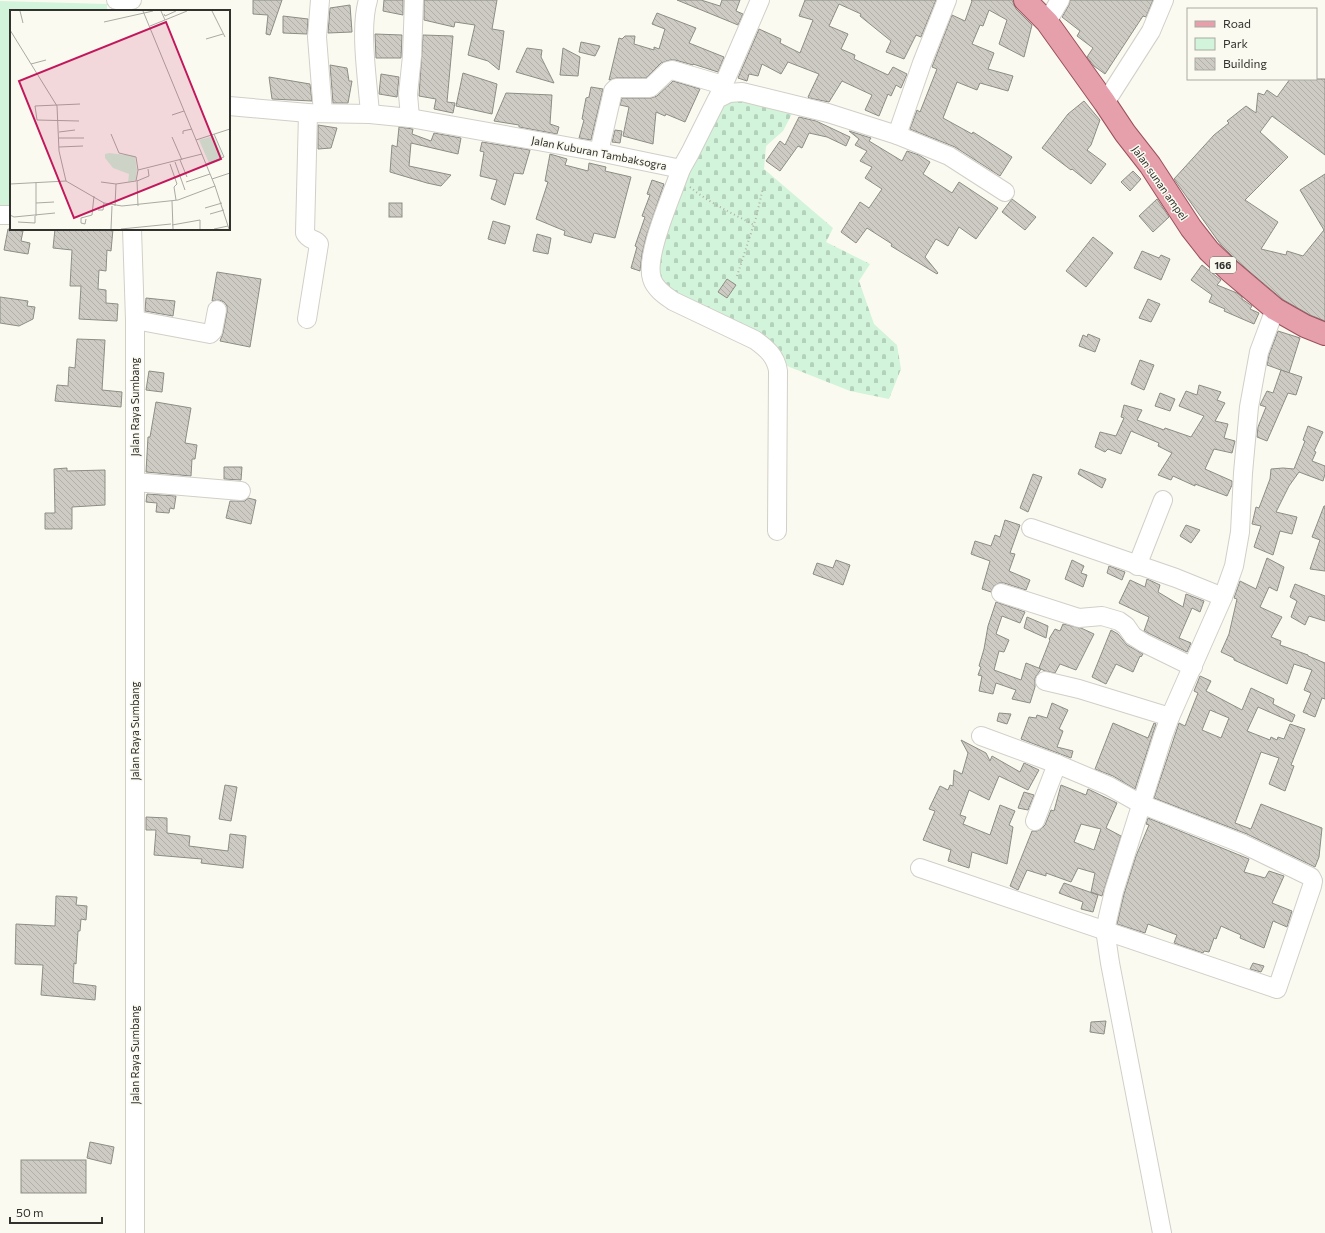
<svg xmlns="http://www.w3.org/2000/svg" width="1325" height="1233" font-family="Commissioner,sans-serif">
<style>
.cemetery{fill:url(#cemetery-stones)}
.park{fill:#d1f4da}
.building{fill:url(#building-back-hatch);stroke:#8e8d85;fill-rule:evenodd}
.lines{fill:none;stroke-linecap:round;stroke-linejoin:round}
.minor-casing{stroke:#d1cfc7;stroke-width:20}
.major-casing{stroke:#9b505c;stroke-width:24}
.path{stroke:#b2b1aa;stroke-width:2;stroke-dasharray:1 3;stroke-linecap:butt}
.minor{stroke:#fff;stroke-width:18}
.major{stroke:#e5a0ac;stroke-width:22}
.labels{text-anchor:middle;stroke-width:3;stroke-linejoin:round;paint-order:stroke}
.shield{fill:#fbfaf1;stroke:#6e6d68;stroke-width:1}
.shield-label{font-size:10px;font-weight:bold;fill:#31312e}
.street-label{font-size:11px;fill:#31312e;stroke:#fbfaf1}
.inset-road{fill:none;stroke:#aaaaa3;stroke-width:1}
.view{fill:#c2185b;fill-opacity:0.15;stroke:#c2185b;stroke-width:2}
.inset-edge{fill:none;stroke:#31312e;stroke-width:2}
</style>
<defs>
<pattern id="cemetery-stones" width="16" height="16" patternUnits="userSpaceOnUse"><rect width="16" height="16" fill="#d1f4da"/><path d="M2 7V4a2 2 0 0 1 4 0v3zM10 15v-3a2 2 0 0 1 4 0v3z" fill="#b4d2bb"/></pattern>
<pattern id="building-back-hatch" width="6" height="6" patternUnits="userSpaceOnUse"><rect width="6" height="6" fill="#cdcbc3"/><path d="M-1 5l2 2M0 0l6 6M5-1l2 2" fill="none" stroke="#b0afa8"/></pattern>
</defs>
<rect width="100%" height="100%" fill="#fbfaf1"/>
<!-- cemetery -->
<path class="cemetery" d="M730 98 794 110 783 131 766 146 764 169 833 228 826 242 870 264 859 281 874 324 897 345 901 369 889 399 850 391 782 364 671 294 654 278 684 171 721 111Z"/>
<!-- park -->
<path class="park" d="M0 1 107 4V11H11V209H0Z"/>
<!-- building -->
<g class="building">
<path d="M253 0H282L270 35 266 34 268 15 253 14Z"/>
<path d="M384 0H403V15L383 11Z"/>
<path d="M424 0H497L492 29 504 31 499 70 488 61 468 55 475 25 455 22 454 27 424 20Z"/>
<path d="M677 0H701L720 6 722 0H740L736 11 743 14 738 25Z"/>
<path d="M805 0H936L921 37 916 35 904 59 886 52 891 41 860 16 861 14 839 4 829 26 848 34 841 49 855 55 854 59 888 75 893 67 907 74 901 88 896 85 891 96 888 94 879 116 865 110 872 95 842 81 829 102 809 98 808 97 819 74 788 62 781 74 762 64 758 76 749 74 747 81 738 78 759 29 781 39 780 43 800 53 813 20 799 16Z"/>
<path d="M971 0H1012L1016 9 1032 25 1024 57 999 44 1007 20 989 10 983 26 980 25 972 44 994 53 988 69 1013 76 1008 91 980 83 977 90 957 82 943 118 972 134 973 132 1012 157 1000 176 955 147 910 129 917 110 920 112 937 69 932 67 952 15 965 21 972 1Z"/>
<path d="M1070 0H1153L1146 17 1143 16 1105 74 1094 66 1087 57 1093 48 1077 36 1080 31 1062 17 1069 5Z"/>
<path d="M350 5 352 32 328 33 330 8Z"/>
<path d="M657 13 696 28 689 43 724 57 718 72 693 64V65L675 60H670L661 63 646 78H616L609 80 619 38 622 39 625 36H635L634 44 654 50V47L659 49 665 29 652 24Z"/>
<path d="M283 16 308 19 307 34 283 33Z"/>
<path d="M375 34 402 35 401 58H376Z"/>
<path d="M423 35 453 36 447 102 455 103 453 113 434 109 436 99 419 96Z"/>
<path d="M581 42 600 46 595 56 579 52Z"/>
<path d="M527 48 542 50 541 57 554 83 516 72Z"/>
<path d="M563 48 580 57 578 76 560 75Z"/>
<path d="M330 65 347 68 349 81H352L348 103H333Z"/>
<path d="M463 73 497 84 492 114 456 106Z"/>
<path d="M381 74 399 77 397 97 379 94Z"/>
<path d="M269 77 310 84 312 101 272 99Z"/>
<path d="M1290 79H1325V155L1272 116 1260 132 1288 157 1245 200 1278 222 1261 249 1286 255 1287 251 1303 256 1324 230 1300 190 1325 174V321L1310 315 1282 299 1237 261 1221 245 1174 179 1214 135 1229 123 1227 121 1246 106 1256 113 1258 93 1264 95 1267 90 1277 97Z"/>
<path d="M673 81 700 89 685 122 666 114 665 116 656 112 653 144 623 136 629 107 620 105 622 98H651L657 96Z"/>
<path d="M591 87 603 89 591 140 579 138 584 120 582 119 586 98 589 97Z"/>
<path d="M506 93 552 95 550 124 559 127 557 134 519 127V125L494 121Z"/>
<path d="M1084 101 1100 120 1091 145 1087 150 1106 164 1091 184 1072 169 1071 170 1042 148 1068 114Z"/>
<path d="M799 117 816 121 850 137 846 146 827 137 809 133 802 148 798 146 780 171 766 161 780 141 785 145Z"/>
<path d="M318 125 337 128 331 148 318 149Z"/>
<path d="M399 127 413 129 412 134 431 141 434 133 461 138 458 154 411 143 409 166 451 175 441 186 427 183 390 172 392 145 397 147Z"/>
<path d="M615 130 622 131 620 143 612 142Z"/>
<path d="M849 131 871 138 869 141 902 161 907 151 919 155 930 162 923 174 952 193 959 182 998 208 976 239 959 227 948 246 936 239 925 257 938 273 937 274 891 246 892 244 867 228 856 243 841 232 860 202 869 208 882 189 865 178 872 167 860 161 867 151 855 145 859 139Z"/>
<path d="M482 142 530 150 523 174 514 173 505 205 491 199 497 180 480 176 484 152 480 151Z"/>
<path d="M550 154 567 159 565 165 588 171 589 163 606 167 605 171 631 177 615 238 594 233 591 243 564 235 565 231 536 219 548 182 545 181Z"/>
<path d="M1133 171 1141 179 1130 191 1121 182Z"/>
<path d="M652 180 664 184 646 237 642 254 640 271 631 268 637 247 635 246 645 217 642 216 650 195 647 194Z"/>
<path d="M1012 199 1036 217 1025 230 1002 212Z"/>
<path d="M1157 199 1169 217 1153 232 1139 216Z"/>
<rect x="389" y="203" width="13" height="14"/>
<path d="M493 221 510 226 505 244 488 239Z"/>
<path d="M8 229 23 231 21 241 30 243 28 254 4 250Z"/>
<path d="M55 229H113L111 251 107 250 106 271 99 270 98 289 106 290V303L118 304 117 321 79 319 81 286H70L72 250 53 248Z"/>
<path d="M537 234 551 238 548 254 533 251Z"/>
<path d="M1093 237 1113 253 1086 287 1066 271Z"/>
<path d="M1142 251 1159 258 1161 255 1170 259 1161 280 1134 268Z"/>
<path d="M1202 265 1221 280 1217 285 1237 293 1242 297V299L1252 306 1250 309 1259 313 1254 324 1224 311 1225 309 1209 302 1212 295 1191 280Z"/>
<path d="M217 272 261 279 250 347 220 341 223 333 227 312V306L224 302 219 300 212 301Z"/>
<path d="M727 279 736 285 727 298 718 292Z"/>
<path d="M0 297 28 301 27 306 35 307 33 319 19 326 0 323Z"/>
<path d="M146 298 175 301 173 316 145 311Z"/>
<path d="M1148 299 1160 304 1151 322 1139 318Z"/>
<path d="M1278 331 1300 338 1289 373 1267 365 1269 355Z"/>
<path d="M1088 334 1100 339 1095 352 1079 346 1083 335 1087 337Z"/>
<path d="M77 339 105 340 102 390 122 392 121 407 55 401 57 385 68 386 69 367 75 368Z"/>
<path d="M1140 360 1154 365 1144 390 1131 384Z"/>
<path d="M1281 370 1302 377 1296 395 1288 393 1267 441 1257 437 1258 427 1266 407 1260 405 1267 391 1273 393Z"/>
<path d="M149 371 164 373 162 392 146 390Z"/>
<path d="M1199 385 1221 392 1217 400 1225 403 1215 421 1228 424 1224 438 1235 441 1232 453 1214 449 1205 469 1232 481V485L1227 496 1195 484V486L1173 476 1171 480 1158 475 1172 453 1158 446 1159 443 1131 431 1121 454 1108 449 1105 452 1095 447 1100 432 1116 436 1124 418 1121 417 1124 405 1142 410 1137 420 1164 430 1165 428 1191 437 1204 416 1179 406 1186 391 1197 395Z"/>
<path d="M1160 393 1175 399 1170 411 1155 406Z"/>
<path d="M156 402 191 408 185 443 197 445 195 459H192L191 476 146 472 148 437H150Z"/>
<path d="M1308 426 1323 432 1314 451 1316 452 1312 461 1325 466V474L1323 481 1299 472 1289 486 1276 512 1297 517 1292 534 1280 531 1273 555 1254 547 1261 526 1252 524 1256 507 1259 508 1270 479 1271 469 1283 468 1294 469 1305 441 1303 440Z"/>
<path d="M224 467H242L241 480 224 479Z"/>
<path d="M67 468V471L105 470V505L72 507V529H45V513H55L54 469Z"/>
<path d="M1080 469 1106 479 1102 488 1078 474Z"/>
<path d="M1033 474 1042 477 1028 512 1020 508Z"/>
<path d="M147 494 176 496 174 509 170 508 169 513 156 512 157 503 146 502Z"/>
<path d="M248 498 256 500 251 524 226 518 230 501H245Z"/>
<path d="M1324 506H1325V571L1310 569 1320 540 1312 537Z"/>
<path d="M1005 520 1020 525 1010 553 1015 554 1009 571 1030 580 1026 590 1004 583H999L994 586 991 592 982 589 990 561 971 554 975 541 991 546 995 535 1000 537Z"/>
<path d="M1186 525 1200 530 1191 543 1180 536Z"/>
<path d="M1267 558 1284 567 1277 591 1269 587 1260 607 1282 617 1271 637 1281 641 1280 645 1308 655V656L1325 663V699L1322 698 1315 717 1303 712 1311 693 1304 690 1312 670 1294 664 1287 684 1234 660V658L1221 652 1229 634 1237 599 1234 598 1240 581 1256 589Z"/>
<path d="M836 560 850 565 843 585 813 574 817 563 833 568Z"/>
<path d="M1072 560 1084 566 1081 573 1087 575 1083 587 1065 579Z"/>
<path d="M1109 566 1125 572 1122 580 1107 573Z"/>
<path d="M1147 579 1160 585 1158 592 1183 607 1186 594 1204 601 1200 612 1192 608 1179 638 1191 643 1187 652 1144 631 1149 617 1119 603 1130 580 1145 587Z"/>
<path d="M1295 584 1325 596V621L1309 616 1305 625 1291 617 1297 601 1290 597Z"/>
<path d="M996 602 1025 612 1020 623 1002 616 996 634 1009 640 1004 652 999 651 994 670 1021 680 1026 663 1041 669 1035 678V687L1030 703 1012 699 1016 690 996 683 993 694 979 691 982 676 978 675 981 667 979 666 984 649 988 626Z"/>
<path d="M1027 617 1048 626 1046 638 1024 628Z"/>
<path d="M1063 624 1081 628 1094 634 1076 670 1060 664 1055 673 1045 671 1039 668 1050 640 1049 639 1055 629 1060 631Z"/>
<path d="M1111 630 1118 634 1127 645 1143 654 1141 657 1140 656 1133 672 1116 664 1106 684 1092 677Z"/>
<path d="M1200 676 1211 681 1206 691 1242 710 1251 688 1274 699 1273 704 1295 715 1292 722 1258 707 1247 731 1270 740 1271 737 1277 740 1278 737 1284 739 1290 724 1305 729 1291 765 1294 766 1285 791 1269 784 1279 758 1261 752 1235 823 1251 829 1261 804 1322 828 1319 857 1315 867 1247 834 1154 798 1179 723 1185 726 1198 693 1194 691ZM1210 710 1229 718 1221 738 1202 730Z"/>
<path d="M1052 703 1068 710 1059 729 1063 731 1057 747 1073 751 1071 758 1021 739 1029 717 1036 718 1037 715 1047 718Z"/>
<path d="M999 713 1011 714 1007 724 997 721Z"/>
<path d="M1113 723 1148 738 1154 723 1156 724 1135 789 1113 776 1095 769Z"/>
<path d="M961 740 986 753 990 761 992 756 1020 772 1024 763 1039 770 1028 790 999 776 989 800 969 790 960 815 966 817 963 824 990 835 1000 805 1015 811 1009 825 1013 827 1007 864 972 852 969 868 948 861 951 850 923 840 935 811 929 809 940 786 948 790 950 785 953 786 954 770 962 774 968 753Z"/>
<path d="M225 785 237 787 231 821 219 819Z"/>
<path d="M1061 785 1086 795 1088 789 1117 803 1106 828 1121 836 1102 896 1091 892 1095 873 1078 868 1071 882 1046 873V876L1027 870 1018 890 1010 886 1032 831H1037L1041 829 1045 825 1051 810 1054 811ZM1081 824 1101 829 1094 850 1074 842Z"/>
<path d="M1024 792 1034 795 1028 810 1018 808Z"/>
<path d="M146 817 167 818V833L190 836 189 846 228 851 230 834 246 836 243 868 201 863 202 859 154 855 156 830H146Z"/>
<path d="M1148 818 1249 859 1244 872 1265 878 1269 871 1284 876 1272 903 1292 911 1287 927 1273 921 1264 948 1240 938 1241 935 1221 926 1216 939 1214 938 1209 952 1204 951 1203 953 1174 943 1177 935 1148 924 1145 933 1117 924 1124 894 1136 856 1149 825 1146 824Z"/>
<path d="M1064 883 1098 895 1093 912 1081 909 1083 902 1059 893Z"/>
<path d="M56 896 77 897 76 905 87 906 86 920 81 919 80 931H78L76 964 74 963 73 983 96 986 95 1000 41 995 43 965 15 964 16 924 55 926Z"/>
<path d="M1253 963 1264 966 1261 972 1250 969Z"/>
<path d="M1106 1021 1104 1034 1090 1032 1091 1022Z"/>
<path d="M90 1142 114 1147 111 1164 87 1158Z"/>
<rect x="21" y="1160" width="65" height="33"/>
</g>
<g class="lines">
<defs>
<g id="minor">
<path d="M116 0H132"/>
<path d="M320 0 317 37 323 113"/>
<path d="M368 0C359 29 368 83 370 114"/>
<path d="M1047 22 1060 0"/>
<path d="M719 95 760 0"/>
<path d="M1105 103 1151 31 1164 0"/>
<path d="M229 106 308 113 370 114 410 118 599 152 681 169 690 153 717 99 729 93 742 92 828 113 897 135 922 63 947 0"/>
<path d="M410 118 408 94 412 56 414 0"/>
<path d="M897 135 949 156 1005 192"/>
<path d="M599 152 613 91 616 88H650L668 71 672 70 723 85"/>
<path d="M681 169C673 193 644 256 652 279 655 289 666 296 673 301L755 340C766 348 776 356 778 371L777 531"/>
<path d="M0 215H11"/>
<path d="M132 229 135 320V1233"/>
<path d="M307 319 319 244C315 238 309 241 305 233L308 113"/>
<path d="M135 320 210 334 213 331 217 310"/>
<path d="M135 482 241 491"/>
<path d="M1031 528 1176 578 1223 597"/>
<path d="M1137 566 1163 500"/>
<path d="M1001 593 1079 618 1102 616 1119 621 1126 626 1133 636 1144 643 1193 667"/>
<path d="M1045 681 1079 689 1170 717"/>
<path d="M1035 821 1057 764"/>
<path d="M920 868 1277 989 1312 886 1313 881 1311 877 1243 844 1141 804 1109 786 1057 764 981 736"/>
<path d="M1162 1233 1110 963 1106 936V926L1108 917 1114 891 1163 736 1170 717 1223 597 1234 566 1240 532 1243 473 1249 407 1259 352 1275 309"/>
</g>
<path id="major" d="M1025 0 1047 22 1105 103 1125 133 1150 165 1191 228 1209 251 1229 270 1275 309 1305 326 1325 334"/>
</defs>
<!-- minor casing -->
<use href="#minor" class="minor-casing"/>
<!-- major casing -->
<use href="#major" class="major-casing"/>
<!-- path -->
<g class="path">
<path d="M690 187C709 203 732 213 754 225"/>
<path d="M737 276 756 218 763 188"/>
</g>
<!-- minor -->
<use href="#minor" class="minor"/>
<!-- major -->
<use href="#major" class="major"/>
</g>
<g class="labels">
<!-- shield labels -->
<rect class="shield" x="1210" y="257" width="26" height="16" rx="3"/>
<g class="shield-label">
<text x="1223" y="269">166</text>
</g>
<!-- street labels -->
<g class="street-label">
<text transform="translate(599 153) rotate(11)" y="4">Jalan Kuburan Tambaksogra</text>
<text transform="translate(1160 183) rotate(55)" y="4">Jalan sunan ampel</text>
<text transform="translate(135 407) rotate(-90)" y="4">Jalan Raya Sumbang</text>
<text transform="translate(135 731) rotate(-90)" y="4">Jalan Raya Sumbang</text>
<text transform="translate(135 1055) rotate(-90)" y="4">Jalan Raya Sumbang</text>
</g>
</g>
<!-- overview -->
<g transform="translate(10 10)">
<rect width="220" height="220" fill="#fbfaf1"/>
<path d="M99 143 125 146 127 160 126 170 118 172 119 164 103 158 95 148V144Z" fill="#d1f4da"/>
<path d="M204 126 213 147 199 153 189 130Z" fill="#d1f4da"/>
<path class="inset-road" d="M10 1 13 13M133 1 205 176M202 1 215 27M154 4 155 6 166 1M155 10 177 1M94 12 143 1M140 16 155 10 151 1M0 20 47 96 49 141 56 171M196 29 213 24M21 54 36 50M162 105 174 101M69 111 27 110 25 96 70 94M49 122 65 120M101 124 109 143 126 147 128 160M173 124V121L182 119M162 127 172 150M49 128H74M186 130 220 119M49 137 73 136M170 150 177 167M165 152 175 180M160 154 167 174 164 177 166 190M196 154 214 147 204 124M202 169 220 163M127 170 128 196M127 171 139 166 138 159M26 172V206M91 172 106 174M176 172 200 164M0 174 56 171 94 193 112 196 168 190 205 176 219 219M162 191 163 219M26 193 44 192M105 196 106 174 126 171 128 160 192 144M195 198 212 193M88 200H93L94 193M200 204 214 200M0 205 4 207 45 203M76 209 75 214 71 213V208L82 205 84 186M8 212 25 213V206M162 215 190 210V219M101 219 102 196M111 219 161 214M204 219 218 216"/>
<path class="view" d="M156 12 211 149 64 208 9 71Z"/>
<rect width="220" height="220" class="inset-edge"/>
</g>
<!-- legend -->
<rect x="1187" y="8" width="130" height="72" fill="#fbfaf1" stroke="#aaaaa3"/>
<rect x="1195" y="21" width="20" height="6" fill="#e5a0ac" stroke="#aaaaa3"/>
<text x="1223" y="28" font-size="12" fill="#31312e">Road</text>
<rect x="1195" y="38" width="20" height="12" fill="#d1f4da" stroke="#aaaaa3"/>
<text x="1223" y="48" font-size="12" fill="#31312e">Park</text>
<rect x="1195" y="58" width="20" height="12" fill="url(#building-back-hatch)" stroke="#aaaaa3"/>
<text x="1223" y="68" font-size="12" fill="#31312e">Building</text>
<!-- scale -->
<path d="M10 1217v6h92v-6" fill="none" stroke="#31312e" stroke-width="2"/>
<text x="16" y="1217" font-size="12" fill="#31312e" stroke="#fbfaf1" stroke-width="3" paint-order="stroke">50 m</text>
</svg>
